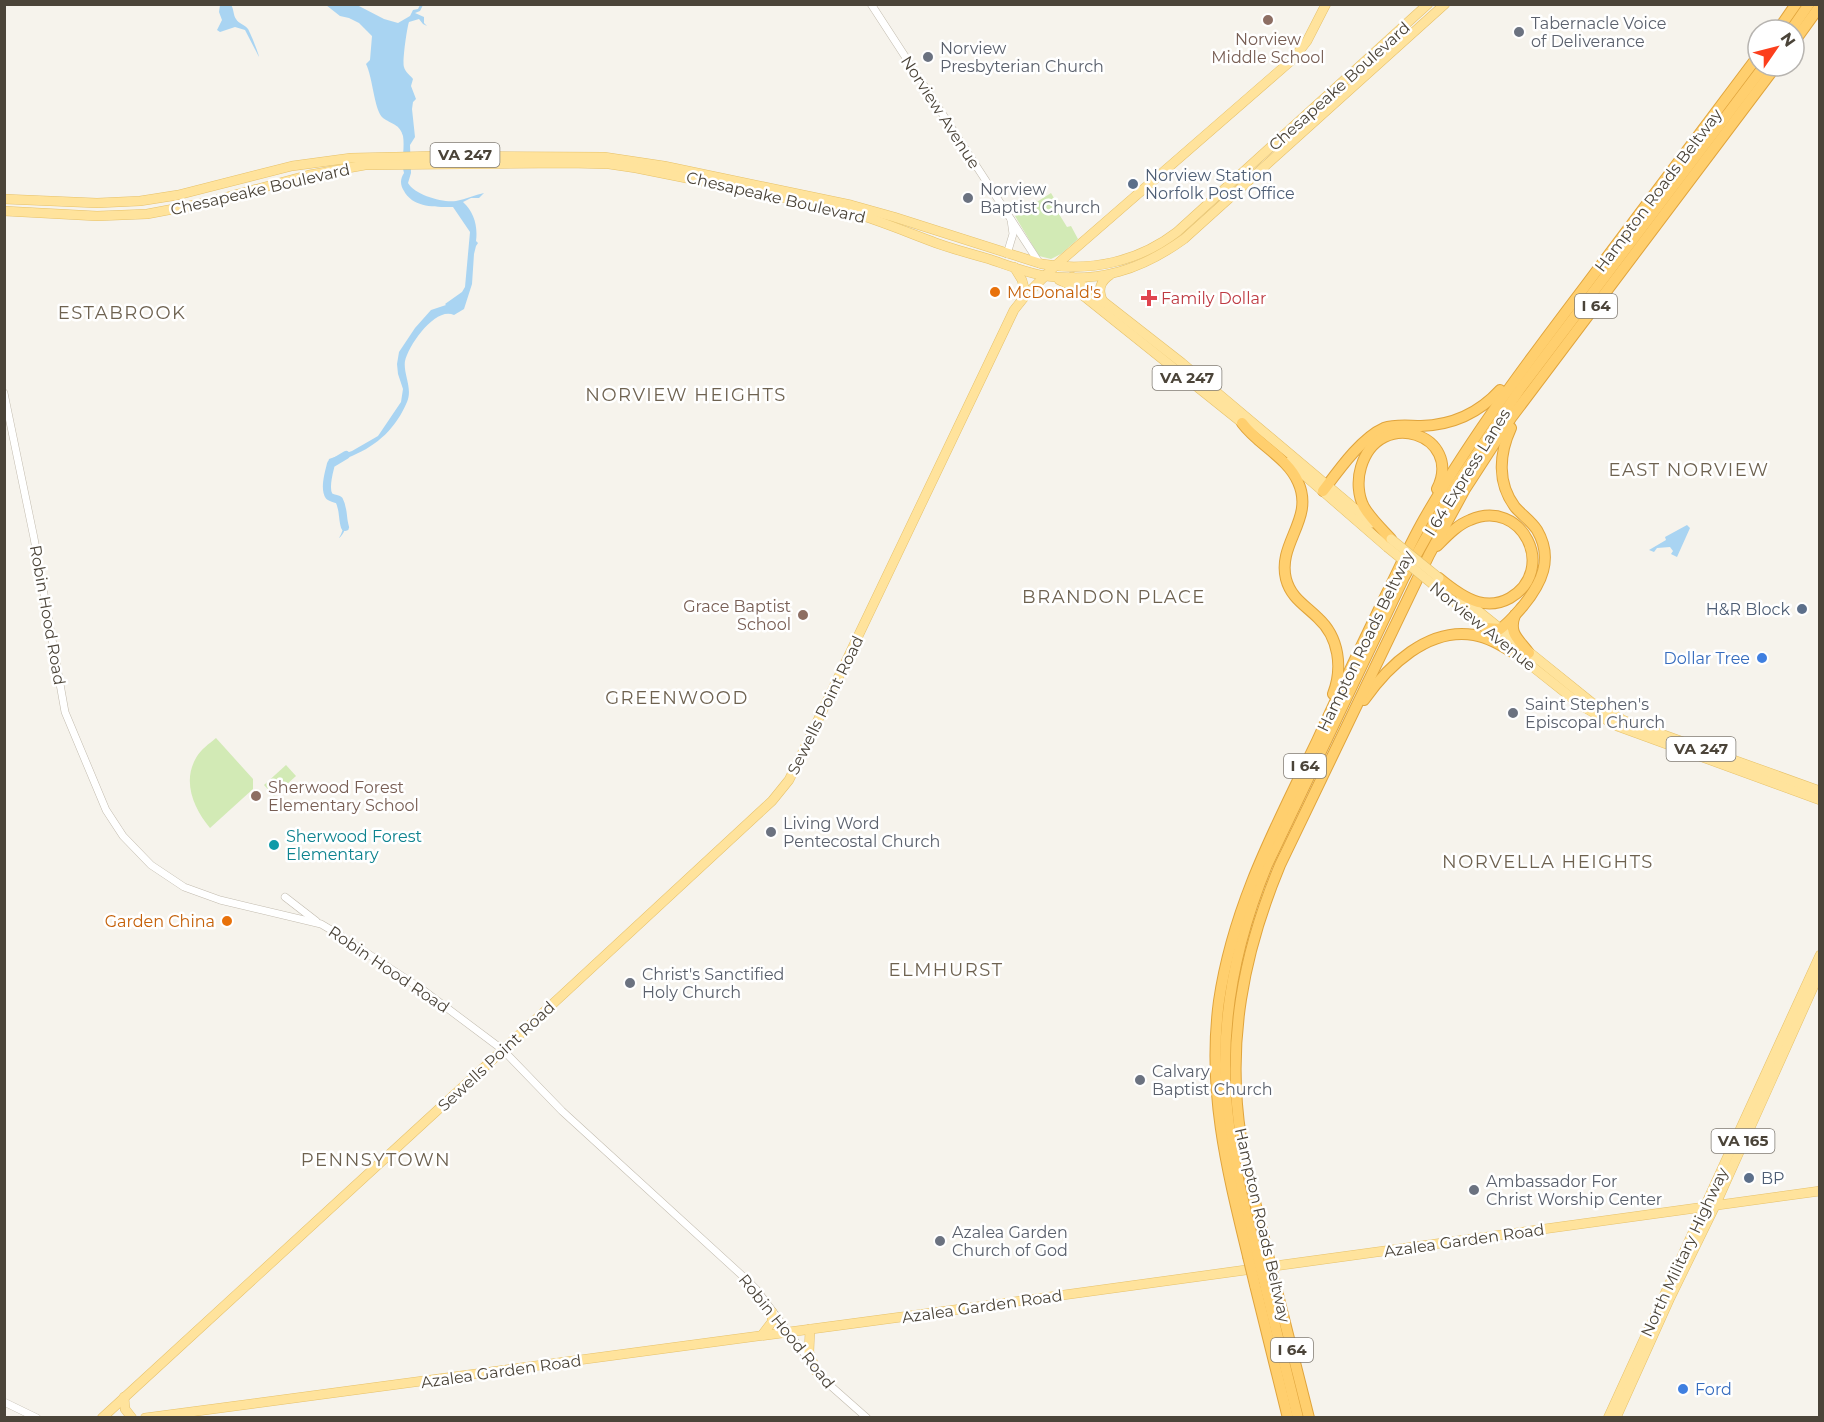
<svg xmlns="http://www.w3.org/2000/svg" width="1824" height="1422" font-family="Montserrat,sans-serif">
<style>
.green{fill:#d2eab5}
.water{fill:#a9d4f2}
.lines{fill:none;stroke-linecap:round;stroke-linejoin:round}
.river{stroke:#a9d4f2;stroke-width:8}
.minor-casing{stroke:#c2bbae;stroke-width:8}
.major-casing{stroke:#e6c16a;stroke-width:10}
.highway-casing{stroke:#e0a43c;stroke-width:12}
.minor{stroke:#fff;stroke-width:7}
.major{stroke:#ffe39c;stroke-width:9}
.highway{stroke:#ffcf6e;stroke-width:10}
.major-bridge-casing{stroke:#e6c16a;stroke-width:10;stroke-linecap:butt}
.highway-bridge-casing{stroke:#e0a43c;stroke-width:12;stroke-linecap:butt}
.major-bridge{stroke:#ffe39c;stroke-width:9}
.highway-bridge{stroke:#ffcf6e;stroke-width:10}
.education-dot{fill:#8d6e63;stroke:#fff;stroke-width:2}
.worship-dot{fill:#6b7280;stroke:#fff;stroke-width:2}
.service-dot{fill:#5c6f8a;stroke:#fff;stroke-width:2}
.food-dot{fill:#e8710a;stroke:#fff;stroke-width:2}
.health-dot{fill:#e0444e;stroke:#fff;stroke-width:2}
.shop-dot{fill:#3f7fe0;stroke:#fff;stroke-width:2}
.culture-dot{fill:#0f9aa8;stroke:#fff;stroke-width:2}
.labels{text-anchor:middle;stroke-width:5;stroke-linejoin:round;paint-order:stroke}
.shield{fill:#fff;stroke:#817c74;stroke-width:1.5}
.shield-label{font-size:15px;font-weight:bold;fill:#4b4439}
.worship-label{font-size:16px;fill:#5b616d;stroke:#fff;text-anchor:start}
.education-label{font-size:16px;fill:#785e54;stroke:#fff}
.street-label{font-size:16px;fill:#4b4439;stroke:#fff}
.service-label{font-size:16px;fill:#4e5e75;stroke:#fff;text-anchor:start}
.food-label{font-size:16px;fill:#c56008;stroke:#fff;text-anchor:start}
.health-label{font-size:16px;fill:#be3a42;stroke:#fff;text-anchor:start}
.shop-label{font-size:16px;fill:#366cbe;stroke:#fff;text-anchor:end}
.culture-label{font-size:16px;fill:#0d838f;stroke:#fff;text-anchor:start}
.neighbourhood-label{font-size:18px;letter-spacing:1.5px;fill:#6e6250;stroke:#fff}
</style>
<rect width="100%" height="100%" fill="#f6f3ec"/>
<!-- green -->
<g class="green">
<path d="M1051 193 1054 198 1051 201 1067 227 1071 226 1078 239 1061 254 1051 259 1039 256 1015 216Z"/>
<path d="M216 738 253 779V789L210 828C194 809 182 782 196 758 201 749 209 744 216 738Z"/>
<path d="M286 765 296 776 274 796 264 785Z"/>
</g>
<!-- water -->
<g class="water">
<path d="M220 5H231C234 9 233 15 236 19 239 24 244 24 248 29 250 32 259 54 259 57L245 30 235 27 220 32 217 30 222 20 219 12Z"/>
<path d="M326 5H357L384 19 398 23 410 16 413 10 418 9 420 5H423L420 11 415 13 424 17V23L427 26 423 24 419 19 409 22C407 27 402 63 404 67 405 72 411 76 413 79L411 86 416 99 413 102 412 109 415 137 410 145 411 173 408 183C415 195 443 203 456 201 466 199 475 195 484 193L479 198H471L463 202C474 212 478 226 476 241L478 243 476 246 474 254 472 284 464 309 454 315C436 306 409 344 405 361 403 374 413 388 407 402 396 428 378 445 352 456 341 460 335 461 328 469L330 497 333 500 341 501C348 511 349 530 339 538 346 528 344 514 339 503L330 500 329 497C326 484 325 471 329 459L352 451 378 436 401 402 403 389 398 374 397 364 399 352 415 328 431 310 446 305 445 304 462 292 465 287 470 232 453 207C436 207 413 208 404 191 400 185 400 179 404 173 401 162 405 148 403 136 400 124 391 124 383 118 374 110 373 78 366 64L370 60 372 36 359 23 349 18 340 16Z"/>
<path d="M1687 525 1690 528 1677 557 1671 554 1673 551 1670 547 1657 548 1654 552 1649 550 1666 540 1665 537Z"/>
</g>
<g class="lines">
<!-- river -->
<path class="river" d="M345 527C342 518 344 509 339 500 337 499 331 498 329 496 324 488 329 472 331 464L346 455"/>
<defs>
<g id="minor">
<path d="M871 4 1040 264"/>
<path d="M1007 254 1013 234 1011 220"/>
<path d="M4 393 34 538 65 712 106 810 123 836 151 865 184 887 220 900 321 924 338 934 423 990 503 1050 562 1111 747 1280 756 1289 824 1380 867 1418"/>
<path d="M285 897 316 921"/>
<path d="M4 1402 37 1418"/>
</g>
<g id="major">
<path d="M4 199 97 203 140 201 178 195 292 166 351 158 440 156 604 157 664 166 851 205 894 217 1042 264C1091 272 1138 262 1177 232L1428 4"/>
<path d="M4 211 97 216 147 214 205 203 309 175 365 165 569 163 609 164 636 168 841 209C873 218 904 231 936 243 953 249 971 254 989 259 1007 265 1027 273 1046 276 1099 283 1141 270 1184 239L1445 4"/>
<path d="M1014 267 1022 280 1026 295"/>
<path d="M1072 277 1182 363 1372 523"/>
<path d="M1059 280 1070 285 1246 426"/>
<path d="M1103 302C1098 291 1099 282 1110 275"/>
<path d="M1289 462 1387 547"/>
<path d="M1435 586 1506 645"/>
<path d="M1461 597 1591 702 1625 721 1820 791"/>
<path d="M1519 656 1582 706 1617 726 1820 800"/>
<path d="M810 1329 809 1352 816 1371"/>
<path d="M762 1335 772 1322V1312"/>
<path d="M124 1397 125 1409 132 1418"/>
<path d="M102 1418 478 1073 772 801 789 780 797 764 1014 310 1026 295 1055 266 1293 59 1307 41 1326 4"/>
<path d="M145 1418 991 1305 1820 1191"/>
<path d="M1608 1418 1820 955"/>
<path d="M1616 1418 1670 1298 1715 1206 1820 972"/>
</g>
<g id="highway">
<path d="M1778 30 1796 4"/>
<path d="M1791 30 1809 4"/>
<path d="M1794 42 1820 6"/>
<path d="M1242 423C1258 445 1287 457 1298 482 1315 519 1277 543 1286 579 1291 598 1305 605 1318 618 1339 637 1343 668 1333 694"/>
<path d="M1323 491C1338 471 1361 438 1384 428 1396 424 1409 426 1421 426 1452 425 1479 413 1500 390"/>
<path d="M1391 539C1382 529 1371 519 1364 507 1358 496 1357 480 1361 467 1379 406 1464 435 1437 489"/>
<path d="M1437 546C1447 536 1457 525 1470 520 1522 497 1558 570 1510 598 1501 603 1489 605 1478 602 1464 598 1451 588 1439 578"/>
<path d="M1515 615C1508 634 1519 639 1529 653"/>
<path d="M1486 628 1500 629C1509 623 1516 614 1523 606 1541 584 1554 559 1537 530 1531 521 1522 515 1515 507 1497 483 1499 454 1511 428"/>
<path d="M1364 700C1388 666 1428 627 1474 635 1492 638 1508 650 1524 659"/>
<path d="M1257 1255C1246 1212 1234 1169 1229 1125 1217 1036 1233 948 1267 865L1404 577 1453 489 1520 389 1764 66"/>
<path d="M1268 1255C1259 1216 1248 1178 1241 1138 1226 1043 1243 954 1280 865L1429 555 1465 489 1511 418 1776 66"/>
<path d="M1248 1256C1227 1170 1207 1091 1219 1001 1233 906 1276 826 1317 741 1340 691 1363 642 1387 593 1400 567 1412 539 1427 514 1474 433 1530 359 1586 285 1643 209 1701 132 1758 56"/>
<path d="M1264 1281 1298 1418"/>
<path d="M1275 1283 1309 1418"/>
<path d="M1255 1285 1288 1418"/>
</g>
</defs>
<!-- minor casing -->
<use href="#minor" class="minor-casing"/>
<!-- major casing -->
<use href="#major" class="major-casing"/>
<!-- highway casing -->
<use href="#highway" class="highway-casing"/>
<!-- minor -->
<use href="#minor" class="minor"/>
<!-- major -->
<use href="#major" class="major"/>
<!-- highway -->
<use href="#highway" class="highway"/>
<defs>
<g id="major-bridge">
<path d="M1391 539 1439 578"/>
<path d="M1387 547 1435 586"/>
</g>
<g id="highway-bridge">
<path d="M1257 1255 1264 1281"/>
<path d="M1268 1255 1275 1283"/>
<path d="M1248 1256 1255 1285"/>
</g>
</defs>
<!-- major-bridge casing -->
<use href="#major-bridge" class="major-bridge-casing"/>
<!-- highway-bridge casing -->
<use href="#highway-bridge" class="highway-bridge-casing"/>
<!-- major-bridge -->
<use href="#major-bridge" class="major-bridge"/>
<!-- highway-bridge -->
<use href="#highway-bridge" class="highway-bridge"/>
</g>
<!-- markers -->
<g class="education-dot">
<circle cx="1268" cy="20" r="6"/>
<circle cx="803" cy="615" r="6"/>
<circle cx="256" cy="796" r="6"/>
</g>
<g class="worship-dot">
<circle cx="1519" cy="32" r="6"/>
<circle cx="928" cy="57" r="6"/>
<circle cx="968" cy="198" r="6"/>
<circle cx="1513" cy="713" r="6"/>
<circle cx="771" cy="832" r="6"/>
<circle cx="630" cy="983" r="6"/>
<circle cx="1140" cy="1080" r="6"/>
<circle cx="1474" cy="1190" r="6"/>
<circle cx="940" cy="1241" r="6"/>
</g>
<g class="service-dot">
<circle cx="1133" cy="184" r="6"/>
<circle cx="1802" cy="609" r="6"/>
<circle cx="1749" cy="1178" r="6"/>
</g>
<g class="food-dot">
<circle cx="995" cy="292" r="6"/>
<circle cx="227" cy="921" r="6"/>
</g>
<path class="health-dot" d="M1146 289h6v6h6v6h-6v6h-6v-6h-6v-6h6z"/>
<g class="shop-dot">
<circle cx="1762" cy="658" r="6"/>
<circle cx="1683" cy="1389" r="6"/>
</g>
<circle class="culture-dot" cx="274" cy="845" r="6"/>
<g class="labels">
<!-- shield labels -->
<g class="shield">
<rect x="430.5" y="143" width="69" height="24" rx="4.5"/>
<rect x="1575" y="294" width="42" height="24" rx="4.5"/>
<rect x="1152.5" y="366" width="69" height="24" rx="4.5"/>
<rect x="1666.5" y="737" width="69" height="24" rx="4.5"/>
<rect x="1284" y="754" width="42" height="24" rx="4.5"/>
<rect x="1711.5" y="1129" width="63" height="24" rx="4.5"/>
<rect x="1271" y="1338" width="42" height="24" rx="4.5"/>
</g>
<g class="shield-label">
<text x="465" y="160">VA 247</text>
<text x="1596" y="311">I 64</text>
<text x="1187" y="383">VA 247</text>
<text x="1701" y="754">VA 247</text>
<text x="1305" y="771">I 64</text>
<text x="1743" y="1146">VA 165</text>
<text x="1292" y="1355">I 64</text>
</g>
<!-- worship labels -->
<g class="worship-label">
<text x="1531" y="29">Tabernacle Voice<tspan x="1531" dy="18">of Deliverance</tspan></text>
<text x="940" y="54">Norview<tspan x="940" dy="18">Presbyterian Church</tspan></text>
<text x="980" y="195">Norview<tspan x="980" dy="18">Baptist Church</tspan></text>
<text x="1525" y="710">Saint Stephen's<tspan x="1525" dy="18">Episcopal Church</tspan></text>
<text x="783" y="829">Living Word<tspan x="783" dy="18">Pentecostal Church</tspan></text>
<text x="642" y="980">Christ's Sanctified<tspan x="642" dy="18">Holy Church</tspan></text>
<text x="1152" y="1077">Calvary<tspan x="1152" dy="18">Baptist Church</tspan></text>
<text x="1486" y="1187">Ambassador For<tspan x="1486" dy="18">Christ Worship Center</tspan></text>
<text x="952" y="1238">Azalea Garden<tspan x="952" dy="18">Church of God</tspan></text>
</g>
<!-- education labels -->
<g class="education-label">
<text x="1268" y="45">Norview<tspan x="1268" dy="18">Middle School</tspan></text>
<text x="791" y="612" text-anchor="end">Grace Baptist<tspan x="791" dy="18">School</tspan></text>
<text x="268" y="793" text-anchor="start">Sherwood Forest<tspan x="268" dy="18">Elementary School</tspan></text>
</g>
<!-- street labels -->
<g class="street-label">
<text transform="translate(1339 86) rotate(-42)" y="6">Chesapeake Boulevard</text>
<text transform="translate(941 112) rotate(57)" y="6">Norview Avenue</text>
<text transform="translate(260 189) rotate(-13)" y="6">Chesapeake Boulevard</text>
<text transform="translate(1658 190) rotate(-53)" y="6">Hampton Roads Beltway</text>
<text transform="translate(776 197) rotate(13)" y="6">Chesapeake Boulevard</text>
<text transform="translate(1467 472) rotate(-58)" y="6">I 64 Express Lanes</text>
<text transform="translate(48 615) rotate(80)" y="6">Robin Hood Road</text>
<text transform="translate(1483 626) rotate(39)" y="6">Norview Avenue</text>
<text transform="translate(1365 641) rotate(-64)" y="6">Hampton Roads Beltway</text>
<text transform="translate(825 705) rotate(-64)" y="6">Sewells Point Road</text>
<text transform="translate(389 969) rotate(34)" y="6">Robin Hood Road</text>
<text transform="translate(496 1056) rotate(-43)" y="6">Sewells Point Road</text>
<text transform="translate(1263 1225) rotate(77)" y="6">Hampton Roads Beltway</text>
<text transform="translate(1464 1240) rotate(-8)" y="6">Azalea Garden Road</text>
<text transform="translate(1684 1252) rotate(-65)" y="6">North Military Highway</text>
<text transform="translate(982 1306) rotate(-8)" y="6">Azalea Garden Road</text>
<text transform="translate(787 1331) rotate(51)" y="6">Robin Hood Road</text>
<text transform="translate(501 1371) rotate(-8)" y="6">Azalea Garden Road</text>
</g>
<!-- service labels -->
<g class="service-label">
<text x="1145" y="181">Norview Station<tspan x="1145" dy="18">Norfolk Post Office</tspan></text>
<text x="1790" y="615" text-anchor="end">H&amp;R Block</text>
<text x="1761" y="1184">BP</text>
</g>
<!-- food labels -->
<g class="food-label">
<text x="1007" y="298">McDonald's</text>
<text x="215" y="927" text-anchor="end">Garden China</text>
</g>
<!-- health labels -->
<g class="health-label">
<text x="1161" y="304">Family Dollar</text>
</g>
<!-- shop labels -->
<g class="shop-label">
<text x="1750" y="664">Dollar Tree</text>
<text x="1695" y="1395" text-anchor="start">Ford</text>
</g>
<!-- culture labels -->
<g class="culture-label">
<text x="286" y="842">Sherwood Forest<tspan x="286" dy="18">Elementary</tspan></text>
</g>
<!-- neighbourhood labels -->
<g class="neighbourhood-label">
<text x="122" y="319">ESTABROOK</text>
<text x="686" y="401">NORVIEW HEIGHTS</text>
<text x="1689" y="476">EAST NORVIEW</text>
<text x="1114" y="603">BRANDON PLACE</text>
<text x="677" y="704">GREENWOOD</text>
<text x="1548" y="868">NORVELLA HEIGHTS</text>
<text x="946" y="976">ELMHURST</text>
<text x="376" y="1166">PENNSYTOWN</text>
</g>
</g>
<!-- border -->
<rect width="1824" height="1422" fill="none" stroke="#4b4439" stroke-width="12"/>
<!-- north arrow -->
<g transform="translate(1776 48) rotate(55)"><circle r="28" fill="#ffffff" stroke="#b7b4b0" stroke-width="1.5"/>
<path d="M0-4.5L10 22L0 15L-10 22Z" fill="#fc3f1d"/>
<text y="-9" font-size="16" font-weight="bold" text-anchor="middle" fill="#4b4439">N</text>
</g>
</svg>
